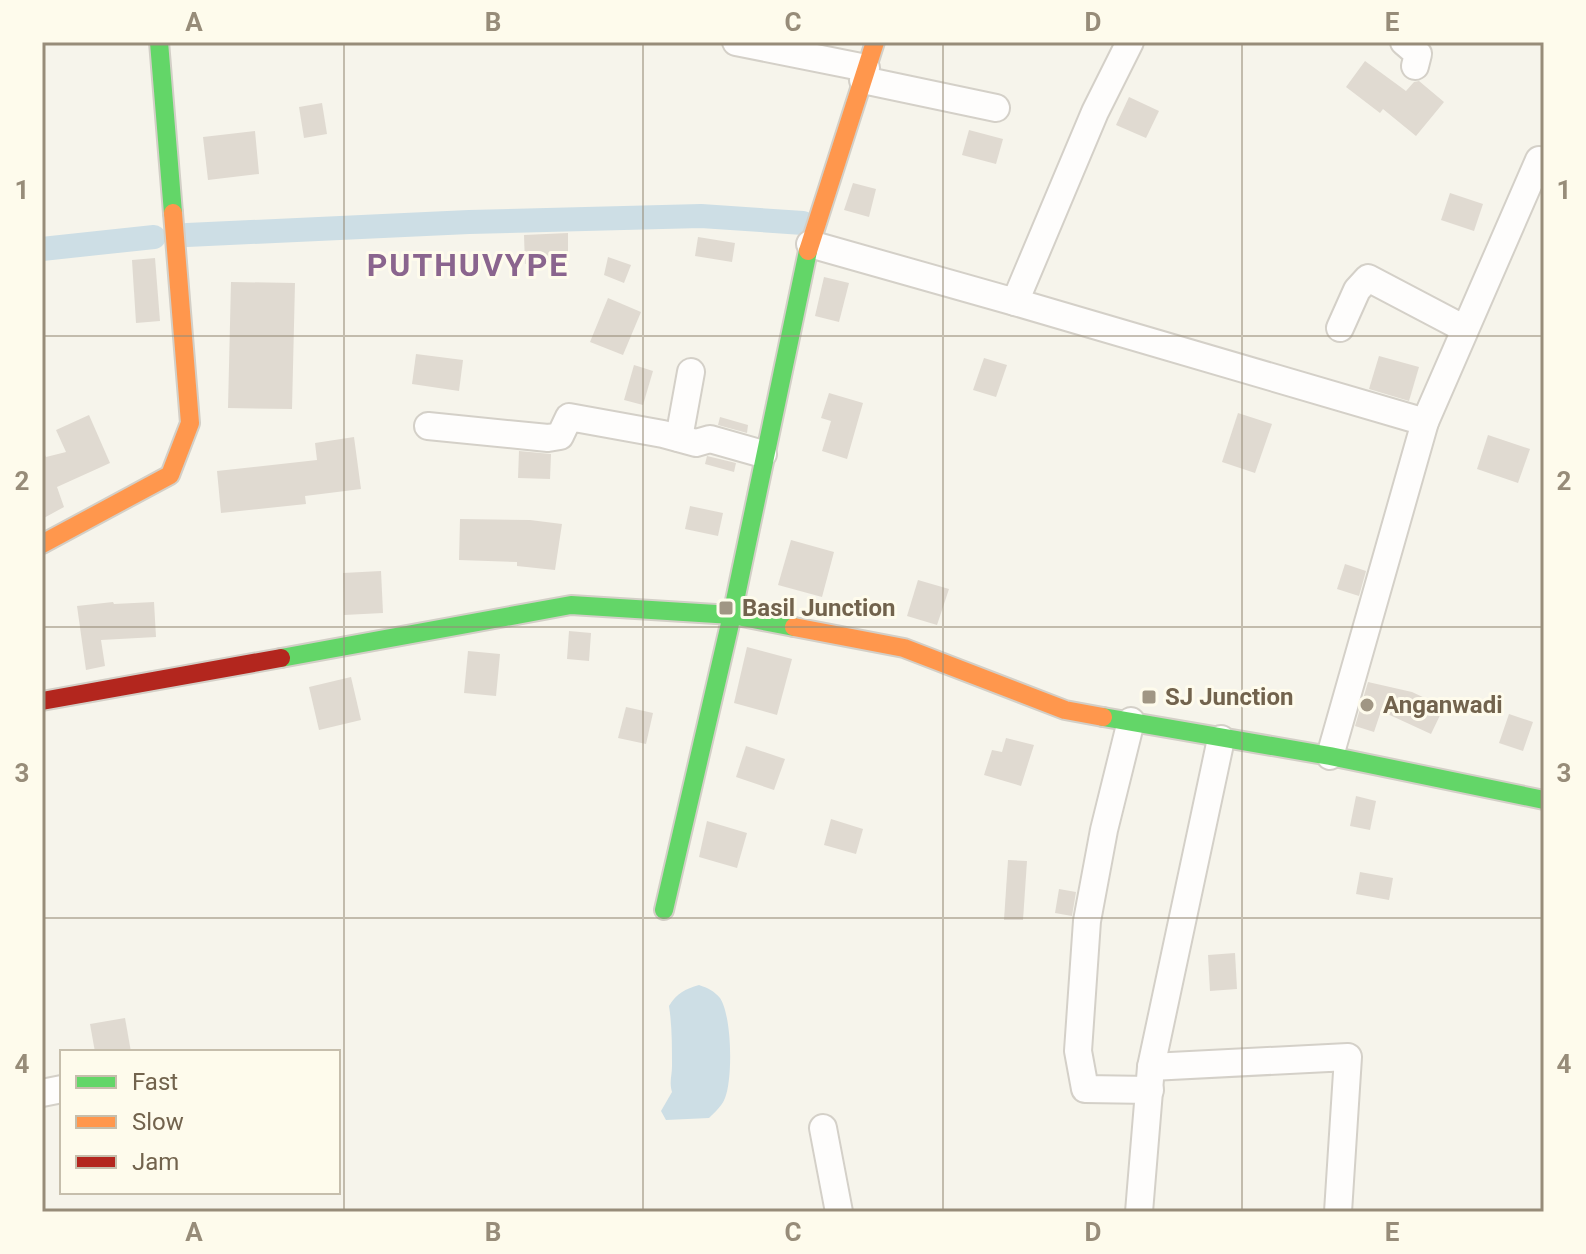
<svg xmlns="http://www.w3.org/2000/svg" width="1586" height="1254" font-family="Roboto,sans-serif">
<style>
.water{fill:#cddee5}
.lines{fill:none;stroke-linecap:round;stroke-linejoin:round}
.canal{stroke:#cddee5;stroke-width:24}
.building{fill:#e0dad1}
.street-casing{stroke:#d4d0c8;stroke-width:30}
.fast-casing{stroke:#d3cfc7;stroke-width:22}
.slow-casing{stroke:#d3cfc7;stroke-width:22}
.jam-casing{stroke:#d3cfc7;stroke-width:22}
.street{stroke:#fefdfc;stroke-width:26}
.fast{stroke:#63d668;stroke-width:18}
.slow{stroke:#ff974d;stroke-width:18}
.jam{stroke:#b3261e;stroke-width:18}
.grid{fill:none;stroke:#978c79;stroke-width:2;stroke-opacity:0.55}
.poi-dot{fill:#a09684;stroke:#fefbec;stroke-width:3}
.labels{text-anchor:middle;stroke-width:6;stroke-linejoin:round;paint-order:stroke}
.poi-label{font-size:24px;font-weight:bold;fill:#72634d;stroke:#fefbec;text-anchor:start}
.district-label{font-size:32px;font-weight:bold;letter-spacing:2px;fill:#8a658e;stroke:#fefbec}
.neatline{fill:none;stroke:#978c79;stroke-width:3}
.grid-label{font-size:26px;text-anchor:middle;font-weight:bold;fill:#978c79}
</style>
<rect width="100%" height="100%" fill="#f6f4eb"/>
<!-- water -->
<path class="water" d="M699 985C708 988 714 991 720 998 732 1016 733 1078 725 1098 722 1106 715 1112 709 1118L666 1120 661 1111 672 1092C669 1082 672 1076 672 1066 672 1046 672 1025 669 1006 677 993 685 989 699 985Z"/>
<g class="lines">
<!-- canal -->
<g class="canal">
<path d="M187 235 469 222 701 216 803 223"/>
<path d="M42 249 154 237"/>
</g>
</g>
<!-- building -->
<g class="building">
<path d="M1365 61 1406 91 1414 82 1419 81 1444 102 1416 136 1383 109 1380 113 1346 87Z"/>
<path d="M1129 97 1159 111 1146 138 1116 125Z"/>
<path d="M322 103 327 134 304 138 299 107Z"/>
<path d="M969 130 1003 139 996 164 962 155Z"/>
<path d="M255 131 259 174 208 180 203 137Z"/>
<path d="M853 183 876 189 869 217 844 210Z"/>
<path d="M1450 193 1483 204 1474 231 1441 220Z"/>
<path d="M568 233V263L525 264 524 235Z"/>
<path d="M698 237 735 243 732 262 695 256Z"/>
<path d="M608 257 631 265 624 283 604 275Z"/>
<path d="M155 258 160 321 136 323 132 260Z"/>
<path d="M824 277 849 283 839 322 815 316Z"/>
<path d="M231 282 295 283 292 409 228 408Z"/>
<path d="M608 298 641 312 623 355 590 342Z"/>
<path d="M416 354 463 360 459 391 412 384Z"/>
<path d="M1379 356 1419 367 1409 401 1369 389Z"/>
<path d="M984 358 1007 365 996 397 973 390Z"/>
<path d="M634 365 653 371 643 405 624 400Z"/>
<path d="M829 393 863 403 847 459 822 451 831 421 821 418Z"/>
<path d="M1238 413 1272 424 1255 473 1222 462Z"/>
<path d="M89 415 110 463 57 487 64 507 42 519V453H44L46 457 66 452 56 430Z"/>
<path d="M720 417 748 425 747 433 718 425Z"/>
<path d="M1488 435 1530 449 1518 483 1477 469Z"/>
<path d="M354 437 361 489 305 496 306 504 221 513 217 471 317 460 315 443Z"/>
<path d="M519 451 551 454 550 479 518 478Z"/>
<path d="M707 456 736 463 734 472 705 464Z"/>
<path d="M690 506 723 513 718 536 685 529Z"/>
<path d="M460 519 530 520 562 524 555 570 517 566V562L459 560Z"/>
<path d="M791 540 834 552 822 597 778 585Z"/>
<path d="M1345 564 1366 571 1359 596 1337 589Z"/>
<path d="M381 571 383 613 344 615 343 573Z"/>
<path d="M918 580 949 589 937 625 907 616Z"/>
<path d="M113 602 114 604 154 602 156 637 101 640 105 666 86 670 77 606Z"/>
<path d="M569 631 591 633 589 661 567 659Z"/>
<path d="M747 647 792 659 777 715 734 703Z"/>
<path d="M468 651 500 654 496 696 464 693Z"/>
<path d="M351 677 361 720 319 730 309 687Z"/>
<path d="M1368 682 1412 692 1444 707 1431 734 1381 711 1374 732 1355 726Z"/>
<path d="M626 707 653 713 646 744 618 738Z"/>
<path d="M1509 714 1533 722 1523 751 1499 743Z"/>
<path d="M1006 738 1034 745 1021 786 984 775 992 750 1002 752Z"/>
<path d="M746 746 785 759 774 790 736 777Z"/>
<path d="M1356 796 1376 801 1370 830 1350 826Z"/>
<path d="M831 819 863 829 856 854 824 845Z"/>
<path d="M707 821 747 833 737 868 699 857Z"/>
<path d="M1008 860 1027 861 1023 920H1004Z"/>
<path d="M1360 872 1393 878 1389 900 1356 894Z"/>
<path d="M1059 889 1076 892 1072 916 1055 913Z"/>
<path d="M1235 953 1237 989 1210 991 1208 955Z"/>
<path d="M125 1018 131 1052H95L90 1024Z"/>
</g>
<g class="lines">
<defs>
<g id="street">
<path d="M736 42 866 68"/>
<path d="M1404 42 1418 54 1415 66"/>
<path d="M863 80 996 108"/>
<path d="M810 244 1015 302 1095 112 1130 42"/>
<path d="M1015 302 1425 422"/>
<path d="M1340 328 1357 290 1368 278 1463 328"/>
<path d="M428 426 548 438 560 436 569 417 663 434 696 443 710 439 763 454"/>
<path d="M679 438 691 372"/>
<path d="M1131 721 1104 830 1087 921 1078 1051 1085 1089 1150 1090"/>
<path d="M1330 756 1425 422 1539 160"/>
<path d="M1151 1067 1348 1057 1338 1212"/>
<path d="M42 1093 62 1089"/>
<path d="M823 1128 839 1212"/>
<path d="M1139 1212 1151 1067 1221 739"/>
</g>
<g id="fast">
<path d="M159 42 173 213"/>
<path d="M281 658 571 605 732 615 794 627"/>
<path d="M1103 717 1330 756 1544 800"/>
<path d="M664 910 732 615 808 251"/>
</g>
<g id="slow">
<path d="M808 251 875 42"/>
<path d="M42 544 170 475 190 423 173 213"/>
<path d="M794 627 904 648 1065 710 1103 717"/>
</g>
<path id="jam" d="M42 701 281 658"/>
</defs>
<!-- street casing -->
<use href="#street" class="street-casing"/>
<!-- fast casing -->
<use href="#fast" class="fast-casing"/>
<!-- slow casing -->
<use href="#slow" class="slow-casing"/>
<!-- jam casing -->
<use href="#jam" class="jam-casing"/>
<!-- street -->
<use href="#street" class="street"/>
<!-- fast -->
<use href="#fast" class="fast"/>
<!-- slow -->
<use href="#slow" class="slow"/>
<!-- jam -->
<use href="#jam" class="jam"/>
</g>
<!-- grid -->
<path class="grid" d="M344 42V1212M643 42V1212M943 42V1212M1242 42V1212M42 336H1544M42 627H1544M42 918H1544"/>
<!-- markers -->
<g class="poi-dot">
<rect x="718" y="600" width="16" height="16" rx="4"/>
<rect x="1141" y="689" width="16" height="16" rx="4"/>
<circle cx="1367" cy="705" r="8"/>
</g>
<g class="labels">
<!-- poi labels -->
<g class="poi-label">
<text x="742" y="616">Basil Junction</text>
<text x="1165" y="705">SJ Junction</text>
<text x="1383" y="713">Anganwadi</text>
</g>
<!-- district labels -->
<g class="district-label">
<text x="468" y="276">PUTHUVYPE</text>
</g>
</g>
<!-- border -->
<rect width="1586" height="1254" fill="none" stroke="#fefbec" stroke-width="88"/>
<!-- legend -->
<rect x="60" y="1050" width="280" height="144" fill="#fefbec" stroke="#c6beac" stroke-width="2"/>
<rect x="76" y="1076" width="40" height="12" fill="#63d668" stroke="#c6beac" stroke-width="2"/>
<text x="132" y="1090" font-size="24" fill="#72634d">Fast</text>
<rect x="76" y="1116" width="40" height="12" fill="#ff974d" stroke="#c6beac" stroke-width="2"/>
<text x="132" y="1130" font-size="24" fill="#72634d">Slow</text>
<rect x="76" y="1156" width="40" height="12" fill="#b3261e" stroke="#c6beac" stroke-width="2"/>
<text x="132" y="1170" font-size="24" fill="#72634d">Jam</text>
<rect x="44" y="44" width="1498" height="1166" class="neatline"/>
<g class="grid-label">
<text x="194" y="31">A</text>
<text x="493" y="31">B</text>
<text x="793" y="31">C</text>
<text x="1093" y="31">D</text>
<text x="1392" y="31">E</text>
<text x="22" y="199">1</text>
<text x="1564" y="199">1</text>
<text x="22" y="490">2</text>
<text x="1564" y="490">2</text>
<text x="22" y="782">3</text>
<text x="1564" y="782">3</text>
<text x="22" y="1073">4</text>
<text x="1564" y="1073">4</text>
<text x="194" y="1241">A</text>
<text x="493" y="1241">B</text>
<text x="793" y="1241">C</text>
<text x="1093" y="1241">D</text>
<text x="1392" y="1241">E</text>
</g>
</svg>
